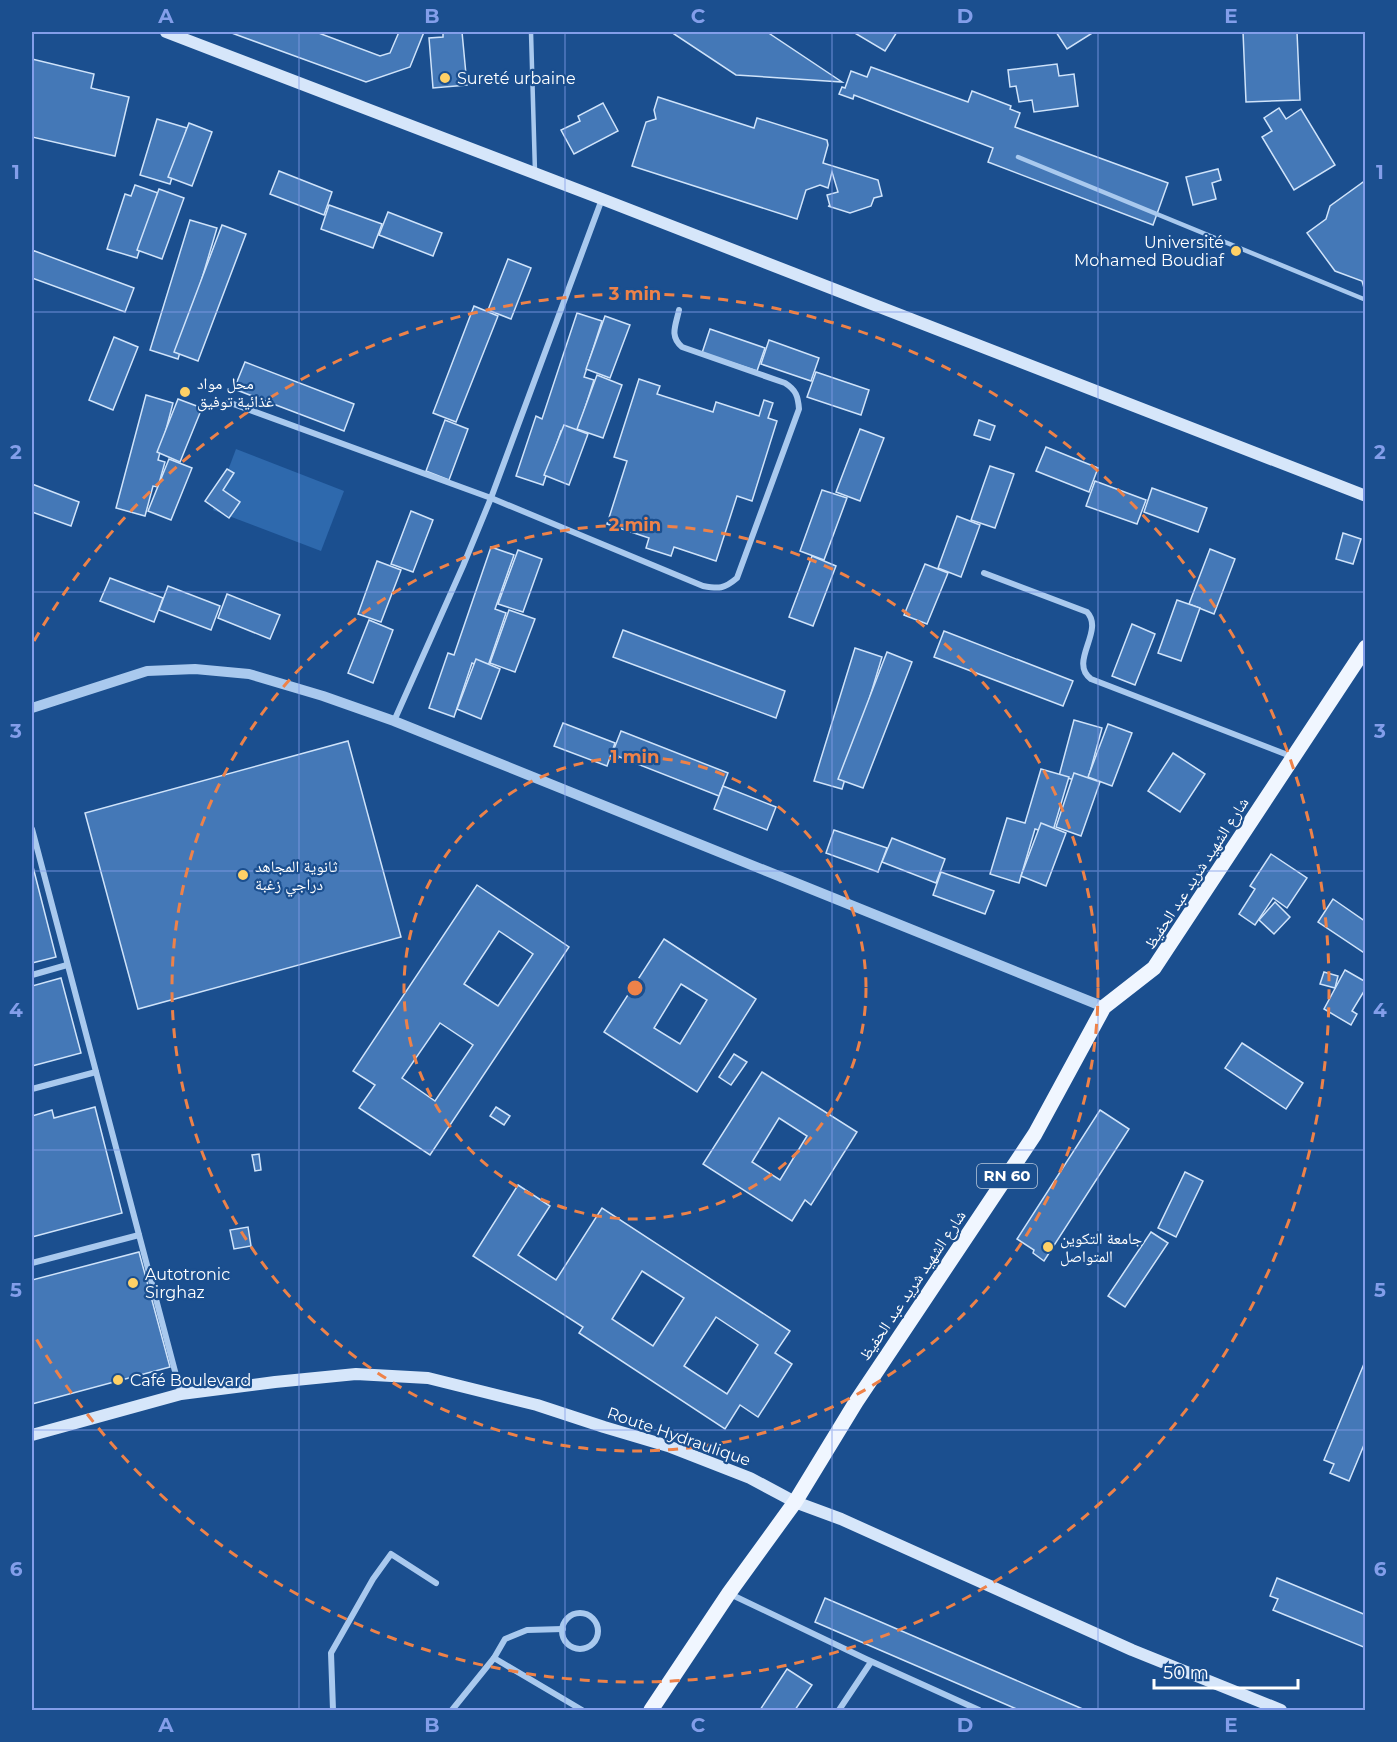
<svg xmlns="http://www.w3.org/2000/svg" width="1397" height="1742" font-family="Montserrat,'Noto Naskh Arabic',sans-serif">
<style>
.green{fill:#2e69ad}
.building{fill:#4478b7;stroke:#cfe3fa;stroke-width:1.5;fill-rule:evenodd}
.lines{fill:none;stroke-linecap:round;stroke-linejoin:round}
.service{stroke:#a9c9ee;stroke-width:4.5}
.minor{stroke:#a9c9ee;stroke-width:6}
.tertiary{stroke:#a9c9ee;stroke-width:10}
.secondary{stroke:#d6e6fa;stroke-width:12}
.primary{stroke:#f0f6ff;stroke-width:15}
.grid{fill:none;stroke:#839eea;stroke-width:1.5;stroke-opacity:0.55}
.ring{fill:none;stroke:#ee8249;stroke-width:3;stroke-dasharray:10 8}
.poi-dot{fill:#ffd166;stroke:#1b4f8f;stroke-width:2}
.labels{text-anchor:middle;stroke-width:4.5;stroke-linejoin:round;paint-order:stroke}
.shield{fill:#1b4f8f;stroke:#bbcadd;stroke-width:1.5}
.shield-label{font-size:15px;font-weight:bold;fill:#fff}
.poi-label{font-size:16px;fill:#fff;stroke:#1b4f8f;text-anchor:start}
.street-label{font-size:16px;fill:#fff;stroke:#1b4f8f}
.centre{fill:#ee8249;stroke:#1b4f8f;stroke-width:3}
.ring-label{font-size:18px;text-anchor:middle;font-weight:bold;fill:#ee8249;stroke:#1b4f8f;stroke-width:4.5;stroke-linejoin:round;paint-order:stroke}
.neatline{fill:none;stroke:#839eea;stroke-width:2}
.grid-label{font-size:20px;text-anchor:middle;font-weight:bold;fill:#839eea}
</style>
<rect width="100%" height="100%" fill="#1b4f8f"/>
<!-- green -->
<path class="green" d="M236 449 344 491 321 551 213 510Z"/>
<!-- building -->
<g class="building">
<path d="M229 32H316L380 56 390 53 399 32H424L410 67 366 82Z"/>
<path d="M443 32H462L467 85 433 88 429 38 443 37Z"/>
<path d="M671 32H767L842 82 736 75Z"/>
<path d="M853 32H897L885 51Z"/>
<path d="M1056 32H1094L1067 49Z"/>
<path d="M1243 32H1297L1300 100 1246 102Z"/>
<path d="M32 59 94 74 91 88 129 97 115 156 32 137Z"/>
<path d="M1057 64 1059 76 1074 74 1078 106 1034 112 1032 100 1019 102 1016 86 1010 87 1008 70Z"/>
<path d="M871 67 968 102 972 91 1011 106 1010 109 1020 113 1015 127 1168 183 1153 225 988 162 993 148 854 95 853 99 839 94 842 87 845 88 851 71 867 77Z"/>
<path d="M658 97 754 128 757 118 827 140 828 145 823 163 878 180 882 196 874 198 871 206 850 213 828 206H830L827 195 838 192 832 172 828 188 820 185 806 190 797 219 632 166 646 122 656 119 654 110Z"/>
<path d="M603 103 618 131 574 154 561 130 580 121 578 116Z"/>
<path d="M1279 108 1286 119 1301 109 1335 165 1294 190 1262 137 1272 131 1264 118Z"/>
<path d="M157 119 187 128 170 184 140 175Z"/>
<path d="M189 123 212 132 192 186 168 177Z"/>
<path d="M1218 169 1221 180 1212 183 1216 199 1193 205 1186 177Z"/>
<path d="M279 171 332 192 324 215 270 194Z"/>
<path d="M1366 180V295L1362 281 1335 271 1307 233 1326 219 1330 206Z"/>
<path d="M135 185 158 193 137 258 107 249 125 194 131 196Z"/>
<path d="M159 189 184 198 162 259 137 250Z"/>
<path d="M329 205 382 224 373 248 321 229Z"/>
<path d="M388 212 442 233 433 256 379 235Z"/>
<path d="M190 220 217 228 178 359 150 350Z"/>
<path d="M222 225 246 234 198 361 174 352Z"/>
<path d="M32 250 134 288 125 312 32 278Z"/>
<path d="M508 259 531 268 511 319 488 310Z"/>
<path d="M474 306 498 316 456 422 433 413Z"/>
<path d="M577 313 602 321 584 377 594 380 576 436 561 431 543 485 516 476 536 416 542 419Z"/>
<path d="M605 316 630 325 610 378 586 369Z"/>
<path d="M710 329 765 348 757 371 702 353Z"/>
<path d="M114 337 138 347 113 410 89 400Z"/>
<path d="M769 340 819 358 811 381 761 364Z"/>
<path d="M245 362 354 404 344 431 234 389Z"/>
<path d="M816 372 869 390 861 415 807 397Z"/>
<path d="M597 375 622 385 603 438 577 429Z"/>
<path d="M639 379 660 386 657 394 713 412 716 402 759 416 764 400 773 403 768 418 777 421 752 501 737 496 716 561 674 547 671 556 646 548 649 538 607 524 627 461 614 457Z"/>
<path d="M146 395 173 403 158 460 165 462 158 487 153 486 145 516 116 508Z"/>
<path d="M178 399 202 408 180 462 157 452Z"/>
<path d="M445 420 468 429 449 480 426 471Z"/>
<path d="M979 420 995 426 990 440 974 435Z"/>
<path d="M564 425 588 434 569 485 544 475Z"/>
<path d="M860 429 884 438 860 501 836 492Z"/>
<path d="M1046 447 1098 468 1089 492 1036 471Z"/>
<path d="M169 459 192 468 171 520 148 511Z"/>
<path d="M990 466 1014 474 995 528 971 520Z"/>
<path d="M227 469 234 473 223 490 240 502 229 518 205 501Z"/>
<path d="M1095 481 1146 500 1137 524 1086 506Z"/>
<path d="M32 484 79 502 71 526 32 512Z"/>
<path d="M1152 488 1207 508 1198 532 1144 512Z"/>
<path d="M822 490 847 498 824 560 800 551Z"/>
<path d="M411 511 433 520 413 572 391 564Z"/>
<path d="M957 516 980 525 961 577 938 568Z"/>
<path d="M1343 533 1361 539 1353 564 1336 559Z"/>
<path d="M491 547 514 555 495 609 506 613 487 669 472 663 454 717 429 708 448 653 454 655Z"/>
<path d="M1210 549 1235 559 1214 614 1189 604Z"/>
<path d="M518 550 542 559 523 612 498 604Z"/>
<path d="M812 556 836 566 813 626 789 617Z"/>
<path d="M377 561 401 570 381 622 358 614Z"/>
<path d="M925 564 948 573 927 624 904 615Z"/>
<path d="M110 578 163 598 154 622 100 601Z"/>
<path d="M168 586 220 606 211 630 159 610Z"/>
<path d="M227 594 280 615 270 639 218 618Z"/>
<path d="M1177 600 1200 608 1181 661 1158 653Z"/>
<path d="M509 610 535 619 515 672 490 663Z"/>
<path d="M369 620 393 630 373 683 348 673Z"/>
<path d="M1132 624 1155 634 1135 685 1112 676Z"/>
<path d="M623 630 785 691 776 718 613 657Z"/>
<path d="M944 631 1073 681 1063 706 934 657Z"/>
<path d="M855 648 882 657 842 789 814 781Z"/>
<path d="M887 652 912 662 863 788 838 779Z"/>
<path d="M476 659 500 669 481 719 457 709Z"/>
<path d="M1074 720 1102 728 1087 783 1059 776Z"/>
<path d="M563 723 615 743 607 766 554 746Z"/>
<path d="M1108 724 1132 733 1112 786 1088 777Z"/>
<path d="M621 731 728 773 719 796 612 754Z"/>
<path d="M348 741 401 937 138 1009 85 813Z"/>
<path d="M1173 753 1205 774 1180 812 1148 791Z"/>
<path d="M1041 769 1069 777 1052 834 1035 829 1019 883 990 874 1007 818 1025 823Z"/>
<path d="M1074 773 1100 782 1081 836 1056 827Z"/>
<path d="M723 786 776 807 767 830 714 809Z"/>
<path d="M1041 823 1066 833 1046 886 1021 876Z"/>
<path d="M834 830 887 848 878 872 826 853Z"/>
<path d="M892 838 945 859 936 883 882 862Z"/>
<path d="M1271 854 1307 878 1287 908 1273 898 1255 925 1239 914 1255 889 1250 886Z"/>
<path d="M32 863 56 957 32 963Z"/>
<path d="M941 872 994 891 985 914 933 895Z"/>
<path d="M477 885 569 947 430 1155 359 1108 375 1085 353 1071ZM499 931 533 954 498 1006 464 984ZM440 1023 473 1045 435 1101 402 1078Z"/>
<path d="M1333 899 1366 922V954L1318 922Z"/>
<path d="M1275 902 1290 917 1274 934 1259 920Z"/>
<path d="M664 939 756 999 697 1092 604 1032ZM681 984 707 1000 680 1044 654 1028Z"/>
<path d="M1345 970 1366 982V988L1352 1011 1357 1014 1351 1025 1324 1009Z"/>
<path d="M1324 972 1338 976 1335 988 1320 984Z"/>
<path d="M61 978 81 1053 32 1066V986Z"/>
<path d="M1242 1043 1303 1083 1286 1109 1225 1068Z"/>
<path d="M734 1054 747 1062 731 1085 719 1077Z"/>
<path d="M762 1072 857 1132 811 1205 805 1200 792 1221 703 1164ZM779 1118 807 1136 780 1180 752 1162Z"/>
<path d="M95 1107 122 1213 32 1237V1116L52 1110 54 1118Z"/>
<path d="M496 1107 510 1116 504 1125 490 1116Z"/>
<path d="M1100 1110 1129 1129 1044 1261 1033 1253 1034 1250 1017 1239Z"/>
<path d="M259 1154 261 1170 255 1171 252 1155Z"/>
<path d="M1185 1172 1203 1181 1176 1237 1158 1228Z"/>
<path d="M518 1185 550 1206 518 1255 556 1280 602 1208 790 1331 775 1353 792 1364 758 1417 740 1405 725 1429 579 1333 583 1327 473 1256ZM642 1271 684 1298 653 1346 612 1319ZM716 1317 758 1345 727 1394 684 1366Z"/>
<path d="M248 1227 251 1246 234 1249 230 1230Z"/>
<path d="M1151 1232 1168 1243 1125 1307 1108 1296Z"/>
<path d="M139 1252 170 1367 32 1404V1280Z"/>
<path d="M1366 1359V1440L1349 1481 1330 1473 1334 1464 1324 1460Z"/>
<path d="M1277 1578 1366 1615V1648L1273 1610 1278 1599 1270 1596Z"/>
<path d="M825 1598 1085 1710H1019L815 1622Z"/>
<path d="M787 1669 812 1685 795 1710H760Z"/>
</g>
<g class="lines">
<!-- service -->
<g class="service">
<path d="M531 32 535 172"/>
<path d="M1018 157 1366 300"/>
</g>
<!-- minor -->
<g class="minor">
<path d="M228 402 491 498 703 586C719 589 724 589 737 578L799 409C798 396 796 390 785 383L682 347C669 336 676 325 679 310"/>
<path d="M984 573 1087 612C1105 631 1068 662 1091 679L1293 757"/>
<path d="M394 721 463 566 491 498 602 199"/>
<path d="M32 829 181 1394"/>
<path d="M32 975 67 965"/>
<path d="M32 1089 96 1072"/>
<path d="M32 1263 139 1235"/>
<path d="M730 1594 866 1659 979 1710"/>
<circle cx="580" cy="1631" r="18"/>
<path d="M494 1658 505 1639 527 1630 563 1629"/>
<path d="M333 1710 331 1653 373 1579 391 1554 436 1583"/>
<path d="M452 1710 494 1658 582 1710"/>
<path d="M839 1710 871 1662"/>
</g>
<!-- tertiary -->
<path class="tertiary" d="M32 708 147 671 195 669 249 674 323 696 394 721 1104 1007"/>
<!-- secondary -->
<g class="secondary">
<path d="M166 32 602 199 1366 496"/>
<path d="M32 1435 181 1394 275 1382 356 1374 428 1378 537 1405 604 1427 668 1446 750 1478 795 1502 841 1519 1132 1650 1281 1710"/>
</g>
<!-- primary -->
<path class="primary" d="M651 1710 729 1593 795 1502 856 1402 1035 1134 1104 1007 1154 968 1366 647"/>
</g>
<!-- grid -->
<path class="grid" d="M299 32V1710M565 32V1710M832 32V1710M1098 32V1710M32 312H1366M32 592H1366M32 871H1366M32 1150H1366M32 1430H1366"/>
<!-- distance rings -->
<g class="ring">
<circle cx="635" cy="988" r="231"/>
<circle cx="635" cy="988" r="463"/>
<path d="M34 641A694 694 0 1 1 34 1335"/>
</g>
<!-- markers -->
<g class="poi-dot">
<circle cx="445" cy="78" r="6"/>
<circle cx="1236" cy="251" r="6"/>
<circle cx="185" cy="392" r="6"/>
<circle cx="243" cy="875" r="6"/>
<circle cx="1048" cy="1247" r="6"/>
<circle cx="133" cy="1283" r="6"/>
<circle cx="118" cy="1380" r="6"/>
</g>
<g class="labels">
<!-- shield labels -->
<rect class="shield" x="977" y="1164" width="60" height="24" rx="4.5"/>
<g class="shield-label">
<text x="1007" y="1181">RN 60</text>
</g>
<!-- poi labels -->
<g class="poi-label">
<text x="457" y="84">Sureté urbaine</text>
<text x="1224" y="248" text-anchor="end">Université<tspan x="1224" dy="18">Mohamed Boudiaf</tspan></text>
<text x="197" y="389">محل مواد<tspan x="197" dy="18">غذائية توفيق</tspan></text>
<text x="255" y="872">ثانوية المجاهد<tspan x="255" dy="18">دراجي زغبة</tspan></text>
<text x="1060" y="1244">جامعة التكوين<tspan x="1060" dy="18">المتواصل</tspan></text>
<text x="145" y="1280">Autotronic<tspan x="145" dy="18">Sirghaz</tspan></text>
<text x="130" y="1386">Café Boulevard</text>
</g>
<!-- street labels -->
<g class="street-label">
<text transform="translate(1196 873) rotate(-57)" y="6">شارع الشهيد شريد عبد الحفيظ</text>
<text transform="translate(912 1285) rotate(-56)" y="6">شارع الشهيد شريد عبد الحفيظ</text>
<text transform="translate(679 1436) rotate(19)" y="6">Route Hydraulique</text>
</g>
</g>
<circle cx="635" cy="988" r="9" class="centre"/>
<g class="ring-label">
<text x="635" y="300">3 min</text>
<text x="635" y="531">2 min</text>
<text x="635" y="763">1 min</text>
</g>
<!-- border -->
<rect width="1397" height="1742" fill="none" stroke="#1b4f8f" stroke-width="66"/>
<!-- scale -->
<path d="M1154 1679v9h144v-9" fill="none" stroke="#ffffff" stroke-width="3"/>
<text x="1163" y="1679" font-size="18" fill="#ffffff" stroke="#1b4f8f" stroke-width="4.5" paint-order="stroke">50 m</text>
<rect x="33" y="33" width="1331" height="1676" class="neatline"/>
<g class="grid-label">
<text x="166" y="23">A</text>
<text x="432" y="23">B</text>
<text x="698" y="23">C</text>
<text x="965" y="23">D</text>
<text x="1231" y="23">E</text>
<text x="16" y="179">1</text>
<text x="1380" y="179">1</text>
<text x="16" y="459">2</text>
<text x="1380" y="459">2</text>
<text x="16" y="738">3</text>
<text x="1380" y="738">3</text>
<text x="16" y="1017">4</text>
<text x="1380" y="1017">4</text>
<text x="16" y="1297">5</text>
<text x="1380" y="1297">5</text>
<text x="16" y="1576">6</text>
<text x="1380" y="1576">6</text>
<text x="166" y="1732">A</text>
<text x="432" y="1732">B</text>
<text x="698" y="1732">C</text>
<text x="965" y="1732">D</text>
<text x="1231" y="1732">E</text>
</g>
</svg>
